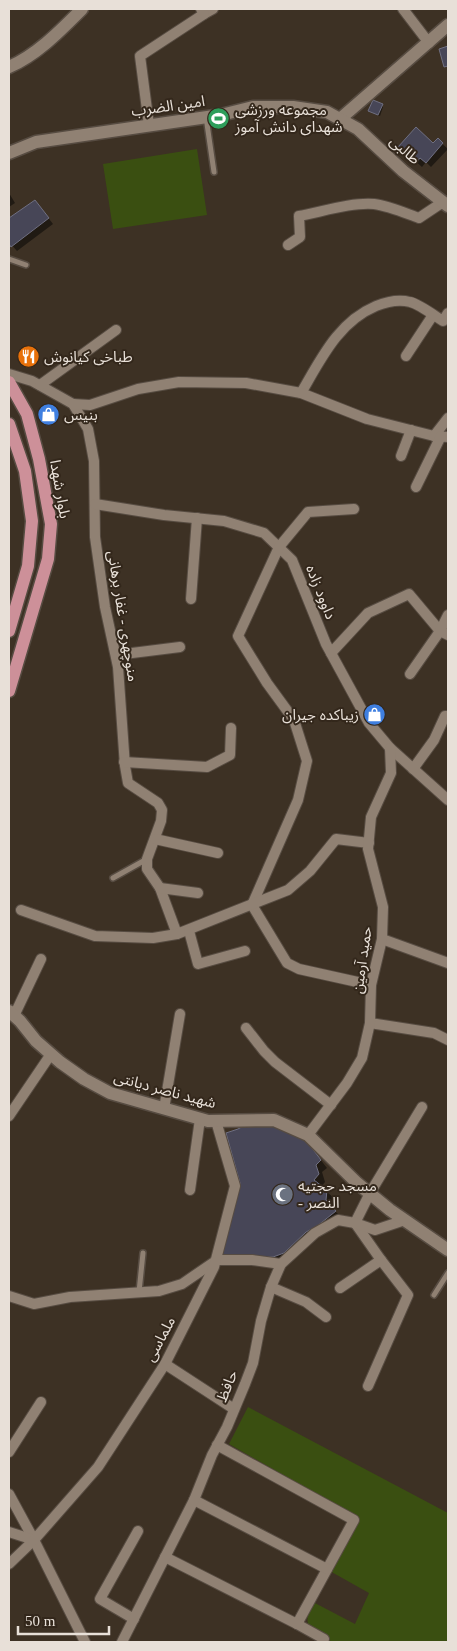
<svg xmlns="http://www.w3.org/2000/svg" width="457" height="1651" font-family="'Times New Roman','Noto Sans Arabic',serif">
<style>
.green{fill:#3a4f11}
.shadow{fill:#0007}
.building{fill:#474657;stroke:#6f6f81}
.lines{fill:none;stroke-linecap:round;stroke-linejoin:round}
.service-casing{stroke:#574c42;stroke-width:8}
.minor-casing{stroke:#574c42;stroke-width:12}
.secondary-casing{stroke:#574c42;stroke-width:15}
.primary-casing{stroke:#574c42;stroke-width:15}
.service{stroke:#908173;stroke-width:5}
.minor{stroke:#908173;stroke-width:10}
.secondary{stroke:#908173;stroke-width:12}
.primary{stroke:#cd9099;stroke-width:12}
.labels{text-anchor:middle;stroke-width:4;stroke-linejoin:round;paint-order:stroke}
.street-label{font-size:15px;fill:#e8e0d8;stroke:#33271b}
.poi-label{font-size:15px;fill:#e8e0d8;stroke:#33271b;text-anchor:start}
</style>
<rect width="100%" height="100%" fill="#3d3124"/>
<!-- green -->
<g class="green">
<path d="M197 149 207 215 113 229 103 164Z"/>
<path d="M248 1407 448 1513V1642H331V1641C309 1636 301 1622 313 1602L355 1624 369 1593 328 1570 358 1518 229 1444Z"/>
</g>
<!-- shadow -->
<g class="shadow">
<path d="M382 106 383 107 380 116 370 111Z"/>
<path d="M438 140 448 149 431 167 426 162 422 167 405 152 434 144Z"/>
<path d="M9 193 15 203 9 207Z"/>
<path d="M40 207 53 224 17 251 9 242V219L10 220Z"/>
<path d="M305 1140 327 1168 322 1172 325 1182 321 1187 334 1198 332 1208 342 1218 313 1239 291 1259 232 1264Z"/>
</g>
<!-- building -->
<g class="building">
<path d="M448 46V66L444 67 439 49Z"/>
<path d="M373 100 383 104 378 115 368 111Z"/>
<path d="M416 127 433 143 438 138 443 143 426 163 420 158 416 163 398 147Z"/>
<path d="M35 200 49 218 11 247 9 244V218Z"/>
<path d="M273 1123 305 1139 321 1160 316 1165 319 1174 314 1180 327 1190 326 1200 336 1211 316 1227 306 1232 284 1253 273 1257 224 1258 221 1253 240 1183 226 1133 238 1129 247 1124Z"/>
</g>
<g class="lines">
<defs>
<g id="service">
<path d="M206 117 214 172"/>
<path d="M9 259 26 265"/>
<path d="M113 878 147 859"/>
<path d="M139 1292 143 1253"/>
<path d="M434 1295 448 1273"/>
</g>
<g id="minor">
<path d="M403 9 429 43"/>
<path d="M204 14 213 9"/>
<path d="M149 125 140 56 204 14 201 9"/>
<path d="M288 245 300 237 299 216C321 212 352 202 374 204 389 206 405 213 419 218L443 202"/>
<path d="M406 356 433 315"/>
<path d="M9 374 32 381 73 404 88 429 94 461 95 537 105 607 118 667 125 766 128 783 158 803 162 810 161 821 147 859V869L160 888 177 934"/>
<path d="M40 385 116 330"/>
<path d="M301 393C321 359 338 322 376 306 386 302 398 299 410 302 419 304 435 316 443 321L448 313"/>
<path d="M73 404 90 405 138 389 179 382 246 383 301 393 367 419 434 436 448 437"/>
<path d="M434 436 448 418"/>
<path d="M401 456 411 430"/>
<path d="M416 487 441 436"/>
<path d="M95 504 164 515 224 521 264 533 292 560 326 644 369 723 390 748 448 800"/>
<path d="M354 509 308 512 279 547 238 636 267 683 294 720 307 761 298 800 252 905 287 963 299 969 371 985"/>
<path d="M191 599 197 518"/>
<path d="M331 653 368 613 409 594 440 631 448 635"/>
<path d="M116 655 180 647"/>
<path d="M410 674 440 631 448 615"/>
<path d="M124 762 207 767 230 755 231 728"/>
<path d="M413 769 434 740 445 716H448"/>
<path d="M155 839 218 853"/>
<path d="M160 888 198 893"/>
<path d="M21 910 95 936 153 938 177 934 288 890 310 871 336 839 369 843"/>
<path d="M189 931 198 964 245 951"/>
<path d="M382 939 448 963"/>
<path d="M14 1016 41 959"/>
<path d="M370 1023 434 1033 448 1040"/>
<path d="M246 1028 264 1051 275 1062 331 1105"/>
<path d="M164 1109 180 1014"/>
<path d="M9 1116 51 1054"/>
<path d="M308 1135 347 1083 362 1058 370 1023 371 985 382 939 383 907 368 849 371 817 391 773 390 748"/>
<path d="M190 1190 200 1119"/>
<path d="M271 1287 306 1302 326 1317"/>
<path d="M340 1288 381 1260"/>
<path d="M9 1296 34 1304 70 1297 159 1291 182 1284 217 1260H252L281 1264"/>
<path d="M165 1364 234 1409"/>
<path d="M368 1386 408 1295 381 1260 355 1223 370 1193 422 1107"/>
<path d="M217 1445 354 1520 297 1624"/>
<path d="M9 1452 41 1402"/>
<path d="M9 1494 34 1540 85 1642"/>
<path d="M194 1500 327 1569"/>
<path d="M9 1532 34 1540"/>
<path d="M165 1557 297 1624 324 1639"/>
<path d="M9 1564 34 1540 98 1467 165 1364 214 1267 235 1186 216 1121"/>
<path d="M134 1619 100 1599 138 1531"/>
<path d="M122 1642 194 1500 212 1455 227 1427 245 1384 253 1363 261 1321 271 1287 281 1264 315 1233 338 1220 355 1223 375 1230 405 1220"/>
</g>
<g id="secondary">
<path d="M9 67C37 55 61 30 82 9"/>
<path d="M340 119 448 25"/>
<path d="M9 153 36 142 221 115 253 107H293L327 112 358 129 403 171 448 206"/>
<path d="M9 1011 20 1021 36 1041 60 1062 84 1079 110 1093 208 1121 274 1120 308 1135 357 1183 390 1210 448 1250"/>
</g>
<g id="primary">
<path d="M9 382 27 414 39 459 51 524 48 559 9 691"/>
<path d="M9 424 25 471 32 521 28 566 9 631"/>
</g>
</defs>
<!-- service casing -->
<use href="#service" class="service-casing"/>
<!-- minor casing -->
<use href="#minor" class="minor-casing"/>
<!-- secondary casing -->
<use href="#secondary" class="secondary-casing"/>
<!-- primary casing -->
<use href="#primary" class="primary-casing"/>
<!-- service -->
<use href="#service" class="service"/>
<!-- minor -->
<use href="#minor" class="minor"/>
<!-- secondary -->
<use href="#secondary" class="secondary"/>
<!-- primary -->
<use href="#primary" class="primary"/>
</g>
<!-- icons -->
<defs>
<symbol id="stadium-disc" viewBox="-11 -11 22 22"><circle r="9.5" fill="#2e9e5b" stroke="#33271b"/><path d="M0-5a6.5 5 0 1 0 0 10a6.5 5 0 1 0 0-10ZM-3.5-1.8h7v3.6h-7Z" fill="#fff"/></symbol>
<symbol id="restaurant-disc" viewBox="-11 -11 22 22"><circle r="9.5" fill="#e8710a" stroke="#33271b"/><path d="M-5-6h1v4h1v-4h1v4h1v-4h1v5L-1.5 .5V6h-2V.5L-5-1ZM5-6V6H3V1.5H1.5Q1.5-4 5-6Z" fill="#fff"/></symbol>
<symbol id="shop-disc" viewBox="-11 -11 22 22"><circle r="9.5" fill="#3f7fe0" stroke="#33271b"/><path d="M-5-2.5h2.3a2.7 3.5 0 0 1 5.4 0H5L5.5 6h-11ZM-1.5-2.5h3a1.5 2.3 0 0 0-3 0Z" fill="#fff"/></symbol>
<symbol id="mosque-disc" viewBox="-11 -11 22 22"><circle r="9.5" fill="#6b7280" stroke="#33271b"/><path d="M3.5-4.9A6 6 0 1 0 3.5 4.9A5 5 0 1 1 3.5-4.9Z" fill="#fff"/></symbol>
</defs>
<g fill-rule="evenodd">
<use href="#stadium-disc" x="206" y="106" width="25" height="25"/>
<use href="#restaurant-disc" x="16" y="344" width="25" height="25"/>
<use href="#shop-disc" x="36" y="402" width="25" height="25"/>
<use href="#shop-disc" x="362" y="702" width="25" height="25"/>
<use href="#mosque-disc" x="270" y="1182" width="25" height="25"/>
</g>
<g class="labels">
<!-- street labels -->
<g class="street-label">
<text transform="translate(168 106) rotate(-8)" y="5">امین الضرب</text>
<text transform="translate(405 150) rotate(42)" y="5">طالبی</text>
<text transform="translate(60 489) rotate(80)" y="5">بلوار شهدا</text>
<text transform="translate(321 592) rotate(68)" y="5">داوود زاده</text>
<text transform="translate(123 616) rotate(81)" y="5">منوچهری - غفار برهانی</text>
<text transform="translate(362 960) rotate(-82)" y="5">حمید آرمین</text>
<text transform="translate(165 1090) rotate(15)" y="5">شهید ناصر دیانتی</text>
<text transform="translate(160 1339) rotate(-62)" y="5">ملماسی</text>
<text transform="translate(227 1386) rotate(-68)" y="5">حافظ</text>
</g>
<!-- poi labels -->
<g class="poi-label">
<text x="235" y="115">مجموعه ورزشی<tspan x="235" dy="17">شهدای دانش آموز</tspan></text>
<text x="44" y="362">طباخی کیانوش</text>
<text x="64" y="420">بنیس</text>
<text x="359" y="720" text-anchor="end">زیباکده جیران</text>
<text x="298" y="1191">مسجد حجتیه<tspan x="298" dy="17">- النصر</tspan></text>
</g>
</g>
<!-- border -->
<rect width="457" height="1651" fill="none" stroke="#e8e0d8" stroke-width="20"/>
<!-- scale -->
<path d="M18 1626v8h91v-8" fill="none" stroke="#e8e0d8" stroke-width="2.5"/>
<text x="25" y="1626" font-size="15" fill="#e8e0d8" stroke="#33271b" stroke-width="4" paint-order="stroke">50 m</text>
</svg>
